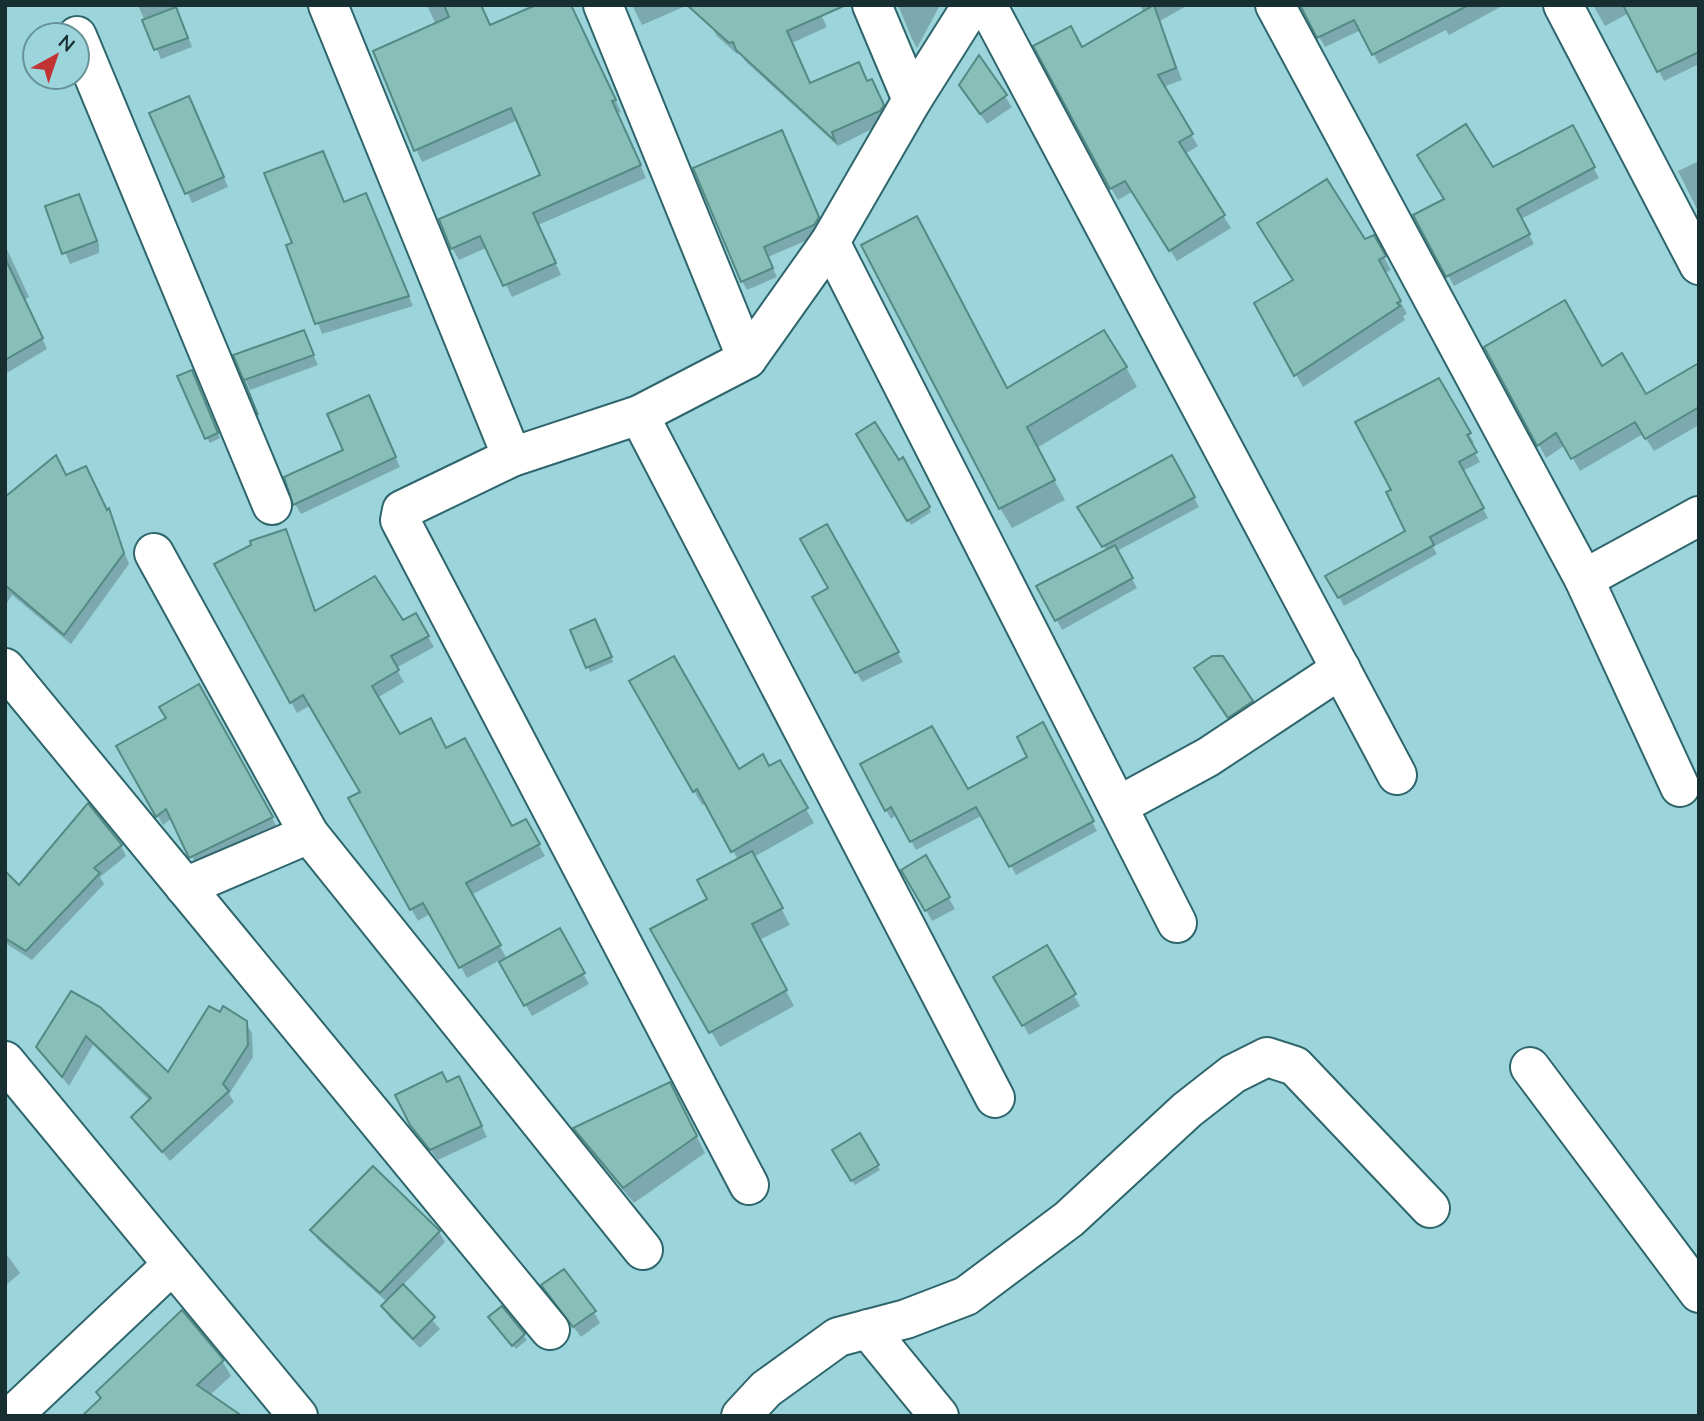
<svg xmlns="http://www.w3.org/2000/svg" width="1704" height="1421" font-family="'Nunito Sans',sans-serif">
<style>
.shadow{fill:#0003}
.building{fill:#87beb7;stroke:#548a84;stroke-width:2}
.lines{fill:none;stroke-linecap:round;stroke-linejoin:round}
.minor-casing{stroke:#2e666c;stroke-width:42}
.minor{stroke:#fff;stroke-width:38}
</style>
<rect width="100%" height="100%" fill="#9cd4db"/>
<!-- shadow -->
<g class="shadow">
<path d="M138 5H176L192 47 161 59Z"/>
<path d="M427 5H463L490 27 571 5 621 112 618 113 646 178 538 225 561 275 512 297 488 247 459 260 452 248 543 175 518 120 422 162 383 76 436 25Z"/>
<path d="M632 5H688L642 25Z"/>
<path d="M816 5 827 27 792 43 810 85 868 83 877 92 889 117 886 122 838 146 745 61 740 52 737 54 717 36 710 24Z"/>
<path d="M898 5H940L917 48 912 39Z"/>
<path d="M1140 5H1188L1160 21 1182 80 1163 87 1198 146 1185 154 1231 228 1177 261 1133 191 1118 200 1111 188 1081 49 1144 13Z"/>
<path d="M1300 5H1504L1449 35 1446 30 1379 64 1361 30 1325 47Z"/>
<path d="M1593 5H1699V64L1664 81 1629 13 1605 26Z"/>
<path d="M979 58 1012 107 987 124 968 96Z"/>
<path d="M194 108 228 187 192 203 152 113Z"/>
<path d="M1572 127 1599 178 1521 219 1534 244 1454 286 1415 216 1492 169Z"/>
<path d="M787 141 823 227 819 235 768 257 777 277 747 290 742 281Z"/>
<path d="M1699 161V213L1678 171Z"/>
<path d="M78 196 99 244V253L70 264 47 207Z"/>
<path d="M344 204 371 205 413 306 322 334 289 246Z"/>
<path d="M1373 237 1391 270 1385 273 1407 314 1403 316 1405 320 1303 387 1256 304Z"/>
<path d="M5 245 29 297 24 300 47 349 5 374Z"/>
<path d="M303 332 318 365 250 390 236 356Z"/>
<path d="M1699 365V425L1654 451 1643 434 1580 471 1565 445 1546 458 1539 445 1601 368 1646 396Z"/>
<path d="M1126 367 1137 387 1037 448 1065 500 1012 528 1000 508 1007 390Z"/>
<path d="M194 377 220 438 210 443 207 438Z"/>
<path d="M1439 380 1474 443 1471 445 1480 462 1463 471 1488 518 1433 547 1437 554 1344 606 1328 576 1408 532 1393 491Z"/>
<path d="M374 407 400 467 301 514 295 504 345 450Z"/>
<path d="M858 434 899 462 903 460 931 512 911 525Z"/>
<path d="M1172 457 1199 507 1117 551 1137 588 1062 630 1039 587 1107 551 1085 517Z"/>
<path d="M66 477 108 511 129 564 71 644 12 595 5 606V500Z"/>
<path d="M826 527 903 662 862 682 815 598 831 589Z"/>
<path d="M285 531 317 613 402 623 415 615 434 647 396 668 404 682 377 698 399 736 446 750 512 828 525 821 545 856 471 895 507 959 559 931 589 984 532 1016 500 960 467 978 431 913 418 921 350 799 362 793 311 705 297 713 216 565Z"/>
<path d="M597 626 613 662 590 672 572 631Z"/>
<path d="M1219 654 1257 713 1235 727 1196 669Z"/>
<path d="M632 682 738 771 769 768 779 762 814 823 754 857 790 925 759 940 794 1006 720 1047 652 930 710 899 738 860 707 803 702 805Z"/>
<path d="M198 686 277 827 197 866 172 818 163 825 118 746 168 719Z"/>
<path d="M862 765 967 791 1062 767 1097 831 1016 875 983 815 916 850 897 814 891 819Z"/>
<path d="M121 846 126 856 100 877 104 884 32 960 5 943V900L19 887Z"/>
<path d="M926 858 955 909 932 921 904 870Z"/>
<path d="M1046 948 1080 1006 1029 1035 996 977Z"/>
<path d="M99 1009 168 1074 245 1022 252 1033 253 1057 229 1094 234 1102 170 1161 133 1117 150 1101 93 1045 69 1086 38 1047Z"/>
<path d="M446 1084 464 1089 487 1137 438 1160 411 1125Z"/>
<path d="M679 1100 705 1153 634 1203 585 1145 576 1129Z"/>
<path d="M860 1135 880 1170 855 1185 834 1151Z"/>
<path d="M373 1168 439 1232 445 1242 402 1286 440 1329 420 1348 389 1317 383 1307 387 1302 318 1240 313 1230Z"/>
<path d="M5 1252 20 1273 5 1286Z"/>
<path d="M550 1296 594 1312 600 1323 581 1337Z"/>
<path d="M501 1308 527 1340 516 1349 493 1322Z"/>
<path d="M222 1361 231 1376 209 1396 85 1416Z"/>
</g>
<!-- building -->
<g class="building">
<path d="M444 5H481L490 25 536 5H571L616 100 612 101 641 165 533 213 556 263 503 286 480 236 451 249 439 219 540 175 511 108 414 151 373 51 449 17Z"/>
<path d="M687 5H846L787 31 810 83 859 62 867 81 872 79 884 105 880 111 832 132 835 141 736 50 733 42 729 43Z"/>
<path d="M1154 5 1176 68 1158 75 1193 134 1179 142 1225 215 1169 251 1125 181 1110 189 1033 46 1071 26 1082 47Z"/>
<path d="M1300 5H1469L1372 55 1354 20 1317 38Z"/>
<path d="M1623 5H1699V52L1657 72Z"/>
<path d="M176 7 188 38 154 50 142 20Z"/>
<path d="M979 55 1007 95 980 114 959 85Z"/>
<path d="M189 96 224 177 185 194 149 113Z"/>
<path d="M1466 124 1493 167 1573 125 1595 167 1517 209 1530 234 1446 277 1413 215 1444 199 1417 155Z"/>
<path d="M782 130 819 217 814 225 764 247 773 268 741 282 693 168Z"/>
<path d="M323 151 344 202 366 193 409 296 315 324 286 245 292 243 264 173Z"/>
<path d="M1327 179 1365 239 1374 235 1386 256 1379 260 1401 301 1397 303 1400 306 1294 376 1254 303 1293 280 1257 223Z"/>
<path d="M79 194 97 241 62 254 45 206Z"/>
<path d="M917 216 1007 388 1104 330 1127 367 1027 427 1055 480 999 509 861 245Z"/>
<path d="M5 258 43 338 5 360Z"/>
<path d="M1565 300 1602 366 1622 353 1646 394 1699 363V407L1645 439 1635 422 1571 459 1556 433 1537 446 1484 347Z"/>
<path d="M304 330 314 355 244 380 258 415 233 355Z"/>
<path d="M192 370 218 433 205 439 177 376Z"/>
<path d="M1439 378 1471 433 1467 435 1477 452 1459 462 1484 508 1430 537 1434 545 1338 598 1325 576 1405 531 1386 492 1391 490 1355 422Z"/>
<path d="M369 395 396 457 293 505 284 477 343 450 327 414Z"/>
<path d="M875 422 899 460 903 457 930 507 907 521 856 434Z"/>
<path d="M56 455 66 475 86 466 107 510 109 508 124 553 64 635 5 585V497Z"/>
<path d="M1172 455 1195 497 1102 547 1077 507Z"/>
<path d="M827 524 899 652 855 673 812 597 828 588 800 539Z"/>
<path d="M286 529 315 611 375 576 403 620 416 613 429 636 391 656 399 670 372 686 400 734 431 718 446 748 465 738 512 826 526 819 540 844 466 883 501 945 459 968 423 903 410 910 348 798 360 792 303 695 290 703 214 564 251 545 250 541Z"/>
<path d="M1115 545 1133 578 1055 621 1036 586Z"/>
<path d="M595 619 612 657 586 668 570 630Z"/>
<path d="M674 656 739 769 763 754 769 766 780 760 808 808 731 852 697 789 693 792 629 681Z"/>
<path d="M1212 656H1223L1253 701 1228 718 1194 668Z"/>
<path d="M199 684 273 817 189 858 166 809 156 817 116 746 166 718 159 707Z"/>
<path d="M1043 722 1094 821 1009 867 976 807 910 842 891 807 885 811 860 764 932 726 968 789 1027 757 1017 737Z"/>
<path d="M88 803 122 845 94 868 100 873 26 951 5 938V871L19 885Z"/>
<path d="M752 851 783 908 752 924 787 990 709 1033 650 929 707 899 697 880Z"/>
<path d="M926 855 950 897 925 911 901 870Z"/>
<path d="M560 928 585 973 524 1006 499 962Z"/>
<path d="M1047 945 1076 994 1022 1026 993 977Z"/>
<path d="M71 991 100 1007 168 1072 209 1006 220 1012 223 1006 247 1021 248 1045 223 1084 229 1091 162 1152 131 1117 151 1098 86 1036 62 1077 36 1047Z"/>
<path d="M442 1072 447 1082 459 1076 482 1126 430 1150 410 1125 395 1095Z"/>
<path d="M670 1082 697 1136 623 1188 573 1128Z"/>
<path d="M860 1133 879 1165 851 1181 832 1150Z"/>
<path d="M373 1166 440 1231 380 1293 310 1230Z"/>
<path d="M564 1269 596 1311 573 1327 541 1285Z"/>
<path d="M403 1284 435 1317 413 1339 381 1306Z"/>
<path d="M502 1306 525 1334 512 1346 488 1317Z"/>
<path d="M182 1310 224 1360 197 1385 242 1416H82L101 1398 96 1392Z"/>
</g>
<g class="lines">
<defs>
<g id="minor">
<path d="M328 5 512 457"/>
<path d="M603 5 747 359"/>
<path d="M872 5 912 100"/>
<path d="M987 5 1397 775"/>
<path d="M1275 5 1584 579 1680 787"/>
<path d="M1563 5 1699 265"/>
<path d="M77 36 272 505"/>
<path d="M830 242 1177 923"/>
<path d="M639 415 995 1098"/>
<path d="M154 553 309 834 643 1250"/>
<path d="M1584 579 1699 516"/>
<path d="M5 668 550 1330"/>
<path d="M1118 806 1208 757 1341 669"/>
<path d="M185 887 309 834"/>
<path d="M5 1061 298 1416"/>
<path d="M1530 1067 1699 1293"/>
<path d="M749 1185 400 520 402 510 512 457 639 415 747 359 830 242 912 100 972 5"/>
<path d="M868 1329 939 1416"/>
<path d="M12 1416 172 1265"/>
<path d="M741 1416 766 1389 838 1337 906 1319 966 1296 1069 1219 1187 1110 1233 1074 1267 1057 1295 1066 1430 1208"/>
</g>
</defs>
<!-- minor casing -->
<use href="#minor" class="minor-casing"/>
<!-- minor -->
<use href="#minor" class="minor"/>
</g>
<!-- border -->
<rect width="1704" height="1421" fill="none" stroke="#182f32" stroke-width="14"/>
<!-- north arrow -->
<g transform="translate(56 56) rotate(40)"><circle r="33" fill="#9cd4db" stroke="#679297" stroke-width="2"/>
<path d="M0-5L12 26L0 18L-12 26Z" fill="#c13232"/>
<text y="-10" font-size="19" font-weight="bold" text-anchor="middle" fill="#182f32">N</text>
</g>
</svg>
